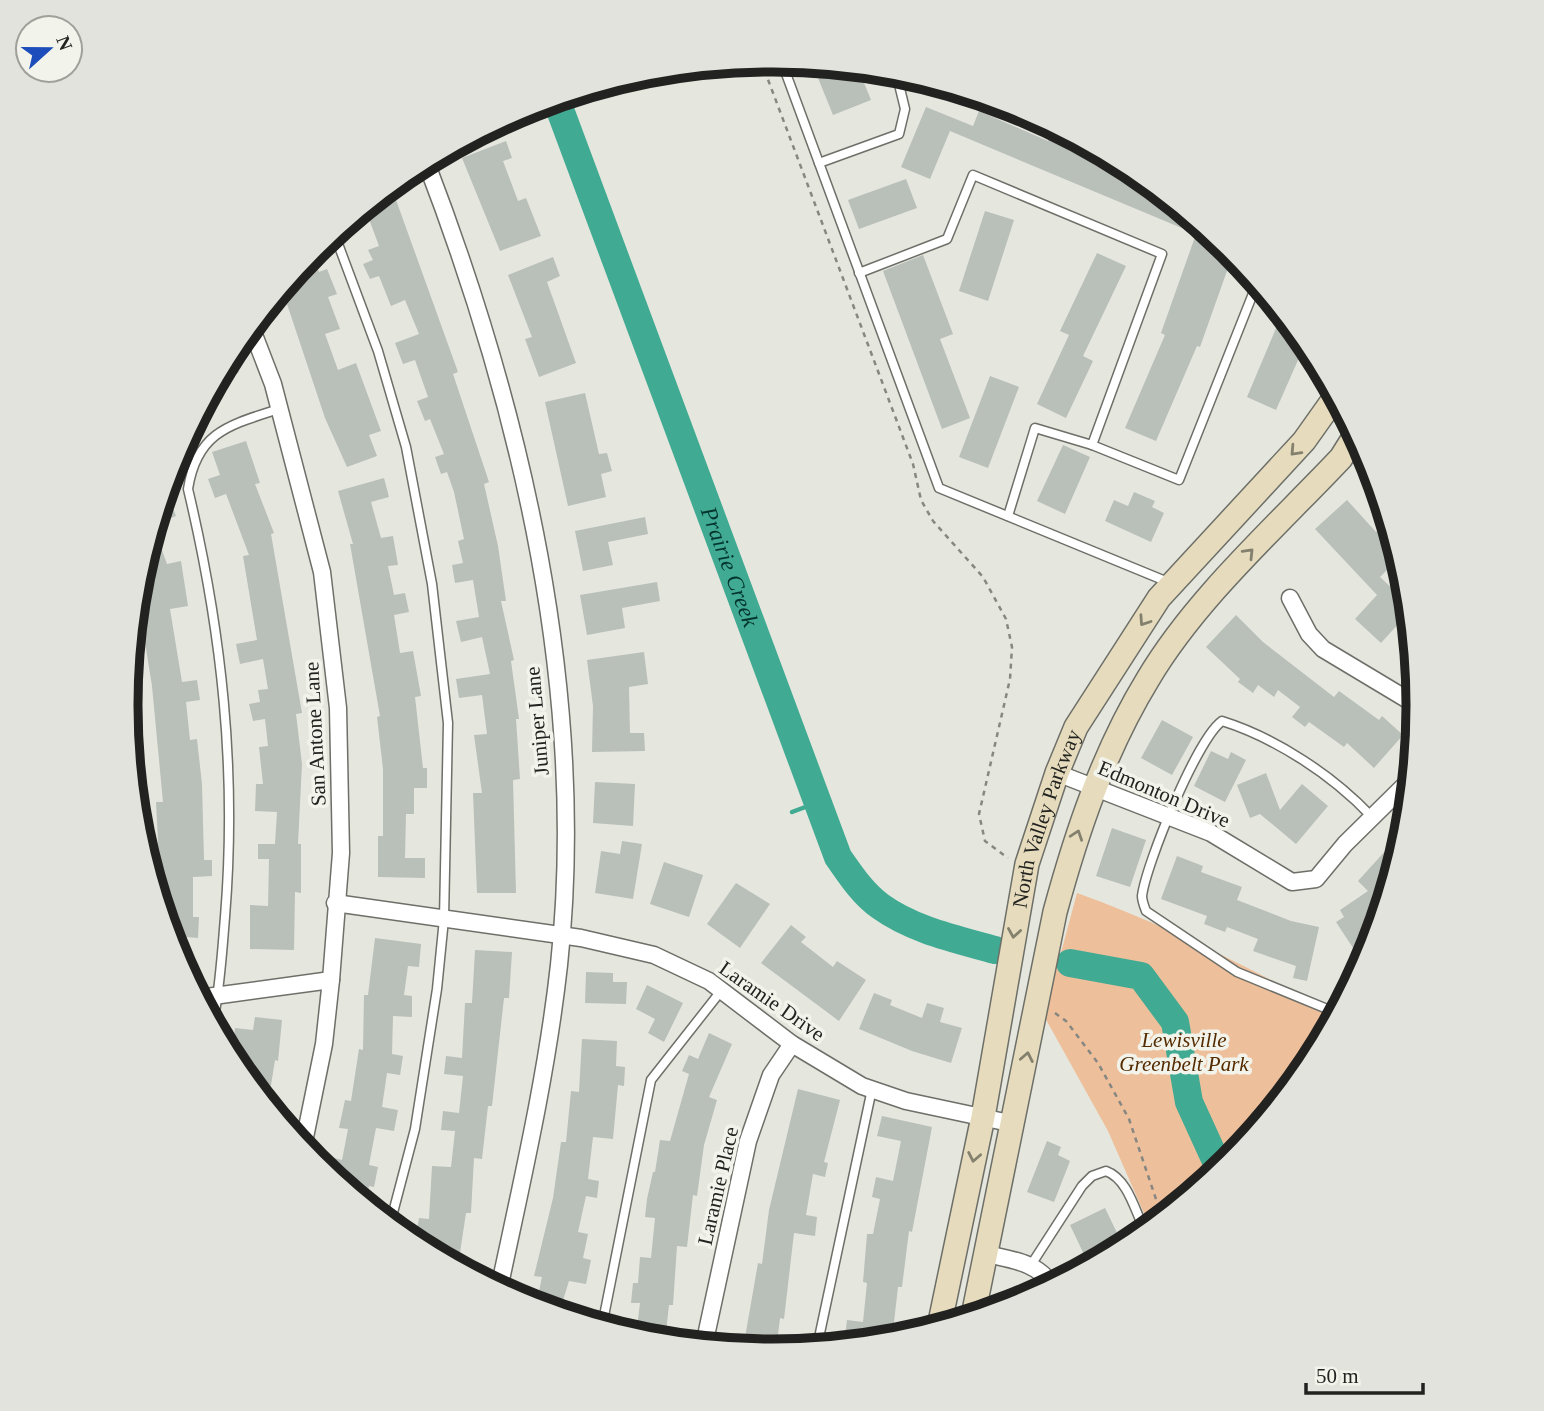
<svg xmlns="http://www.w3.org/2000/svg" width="1544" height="1411" font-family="Georgia,serif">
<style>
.green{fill:#eebf9b}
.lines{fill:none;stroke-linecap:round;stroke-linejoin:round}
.stream{stroke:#41aa93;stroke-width:4.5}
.river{stroke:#41aa93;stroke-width:28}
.building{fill:#b9bfb9}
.lane-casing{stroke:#6d6f68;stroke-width:11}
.street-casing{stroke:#6d6f68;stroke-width:19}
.secondary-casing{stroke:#6d6f68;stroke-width:26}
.path{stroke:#868781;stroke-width:2.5;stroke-dasharray:5 5;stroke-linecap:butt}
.lane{stroke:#fff;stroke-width:8}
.street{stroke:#fff;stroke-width:16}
.secondary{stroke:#e6dcbd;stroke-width:23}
.oneway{stroke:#84806e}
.labels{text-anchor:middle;stroke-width:7;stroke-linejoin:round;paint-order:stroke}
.street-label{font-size:21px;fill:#222320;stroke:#f2f4ec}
.park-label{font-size:21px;font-style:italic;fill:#542b00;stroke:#f2f4ec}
.water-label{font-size:23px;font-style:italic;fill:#03352c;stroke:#f2f4ec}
.rim{fill:none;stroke:#222320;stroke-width:9}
</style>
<rect width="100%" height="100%" fill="#e5e7de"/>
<!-- green -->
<path class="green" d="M1077 893C1167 925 1251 969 1336 1014L1309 1065 1229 1163 1150 1227 1108 1131 1044 1016Z"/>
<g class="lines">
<!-- stream -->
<path class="stream" d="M792 812 816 803"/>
<!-- river -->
<g class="river">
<path id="s1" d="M556 99 838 857C850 874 862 893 880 906 913 930 956 939 995 950"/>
<path d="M1070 963 1141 976 1175 1022 1189 1102 1220 1170"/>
</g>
</g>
<!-- building -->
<g class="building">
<path d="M812 63 858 68 871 100 833 115Z"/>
<path d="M926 107 973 126 979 111 1048 141 1050 137 1142 178 1233 254 1200 347 1197 346 1156 441 1125 428 1165 335 1161 333 1196 234 950 131 930 179 901 167Z"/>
<path d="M506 141 512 158 503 161 518 201 526 198 541 236 500 251 462 158Z"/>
<path d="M906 179 917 208 859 229 848 200Z"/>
<path d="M391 186 458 372 453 374 489 482 484 484 498 546 506 601H501L514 660 511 661 519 719H516L520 779 513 780 516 893H477L473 793H482L474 735 487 734 482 695 459 698 456 679 490 674 482 637 461 642 456 621 479 617 473 580 455 583 452 565 463 563 458 541 464 539 454 492 447 472 441 474 435 457 444 454 430 419 425 421 417 401 428 397 415 360 403 364 395 343 419 334 405 300 391 306 379 276 370 279 363 264 373 260 368 250 379 246 369 219 342 230 341 227Z"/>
<path d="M985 211 1014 220 988 301 959 291Z"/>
<path d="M312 253 319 272 327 269 337 294 328 297 340 329 325 334 338 370 356 363 381 431 369 435 377 456 347 467 325 418 282 289 295 281 293 276Z"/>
<path d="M1097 253 1126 266 1083 356 1093 361 1066 418 1037 404 1069 335 1060 331Z"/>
<path d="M923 255 953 334 940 339 970 418 942 429 883 271Z"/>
<path d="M553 257 560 276 547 282 576 363 539 377 525 339 532 337 508 275Z"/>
<path d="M1282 314 1306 342 1276 410 1247 397Z"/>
<path d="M229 357 239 372 211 391 214 387Z"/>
<path d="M990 376 1019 387 988 468 959 457Z"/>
<path d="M585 393 599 454 607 453 612 471 601 474 606 497 568 506 545 402Z"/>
<path d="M246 441 260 483 255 484 274 533 271 534 302 713 296 714 302 764 298 844H301V893L295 892 294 950 250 949V905L268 906 269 859H258V844H275L277 812 255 811 256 784H263L259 747 268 746 265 719 253 721 249 704 260 702 258 690 268 689 263 659 240 664 236 644 257 640 243 556 249 555 226 494 215 498 208 479 220 475 212 452Z"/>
<path d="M1063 445 1090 457 1065 514 1037 501Z"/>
<path d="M384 478 389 497 371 502 381 538 393 536 398 565 388 566 394 595 405 593 409 612 394 615 400 653 413 651 421 696 415 697 423 768H427V788H414V814H406L405 858H425V878L378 877V836H383V769L377 717 380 716 350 544H353L338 491Z"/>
<path d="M166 489 176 516 155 524 156 520Z"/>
<path d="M1134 492 1155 501 1152 507 1164 513 1151 542 1105 521 1114 500 1128 506Z"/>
<path d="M1347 500 1376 532 1380 528 1394 543 1399 558 1380 577 1400 596 1407 590 1409 612 1381 643 1355 619 1377 595 1315 529Z"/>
<path d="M645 517 648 534 608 542 613 565 583 571 575 531Z"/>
<path d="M154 528 167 564 181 561 188 606 170 609 182 682 197 680 200 700 186 702 190 740 197 739 202 784 204 860H212V876L193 877V917H199L198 938 187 937 185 971 175 952 155 888V860H159L156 802H163L152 686 142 624 147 623 140 574Z"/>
<path d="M657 582 660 601 622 608 625 628 587 635 580 595Z"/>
<path d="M1236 615 1263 642 1334 697 1339 691 1379 720 1382 716 1403 735 1374 768 1347 743 1344 747 1309 722 1305 727 1292 717 1300 707 1278 690 1274 697 1258 685 1253 693 1238 682 1240 679 1206 647Z"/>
<path d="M644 652 648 684 629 687 630 733H644L645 751 592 752 593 706 587 660Z"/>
<path d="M1162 720 1193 737 1172 775 1141 758Z"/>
<path d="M1211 751 1228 759 1231 752 1246 760 1225 802 1194 786Z"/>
<path d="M1266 773 1280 810 1302 784 1328 806 1296 844 1260 814 1250 818 1237 785Z"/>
<path d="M595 782 635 784 633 826 593 823Z"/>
<path d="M1112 828 1146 840 1130 887 1096 876Z"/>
<path d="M1406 828 1376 929 1367 935 1371 944 1357 954 1336 922 1344 917 1340 910 1368 891 1358 881Z"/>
<path d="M622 841 642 844 633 899 595 893 601 851 620 854Z"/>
<path d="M1177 856 1203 866 1201 872 1242 887 1237 900 1291 921 1319 927 1307 981 1293 978 1296 966 1253 951 1258 939 1227 927 1225 932 1204 924 1207 916 1161 899Z"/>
<path d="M664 862 703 875 689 917 650 904Z"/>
<path d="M736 883 770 904 740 948 707 924Z"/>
<path d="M791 925 806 937 801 942 833 967 837 961 866 980 839 1021 761 963Z"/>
<path d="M375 938 421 944 419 967 408 966 404 995 412 996V1017L393 1016 392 1054 403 1056 400 1075 387 1073 382 1107 398 1110 394 1131 376 1128 369 1165 378 1167 374 1187 369 1186 366 1204 330 1175 334 1158 342 1160 348 1129 339 1128 345 1100 351 1101 359 1049 363 1050 364 995H368Z"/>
<path d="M475 950 512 952 509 998H504L492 1106H488L482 1159 474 1158 471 1213H466L458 1266 424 1248 426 1237 416 1235 419 1218 429 1219 432 1166 451 1167 455 1131 441 1130 443 1111 459 1113 463 1076 444 1074 446 1056 462 1058 465 1003H472Z"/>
<path d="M586 972 613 973V982H627L626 1004 585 1003Z"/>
<path d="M647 985 683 1003 664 1042 648 1033 655 1019 636 1009Z"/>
<path d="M874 993 892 1000 890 1005 922 1018 927 1003 944 1008 940 1022 962 1028 951 1063 912 1051 859 1029Z"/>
<path d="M255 1017 282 1020 278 1061 275 1060 268 1104 232 1059 235 1028 253 1030Z"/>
<path d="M709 1033 732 1044 709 1097 717 1100 704 1145 697 1196 693 1195 687 1247 677 1246 673 1305H669L665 1341 646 1339 636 1336 640 1303H631L633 1283H638L640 1257 651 1258 655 1218 645 1217 647 1199 653 1172H655L660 1140 670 1141 689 1074 682 1071 689 1055 698 1059Z"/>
<path d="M582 1039 617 1041 616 1066 625 1067 624 1086 618 1085 613 1139 593 1137 588 1179 599 1181 597 1198 586 1196 578 1232 588 1234 583 1258 591 1260 586 1284 569 1281 559 1313 536 1306 542 1277 534 1276 553 1198 561 1142H566L571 1091 579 1092Z"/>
<path d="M798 1089 840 1100 824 1162 828 1163 825 1177 813 1174 806 1215 817 1217 815 1236 794 1233 784 1319 780 1318 776 1351 743 1349 758 1263 762 1264 769 1210Z"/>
<path d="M882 1116 932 1127 912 1232 909 1231 902 1287H898L892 1340 844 1344 847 1320 863 1322 867 1283 863 1282 867 1234H873L880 1199 872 1197 876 1177 893 1181 901 1141 877 1136Z"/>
<path d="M1047 1141 1061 1147 1058 1155 1070 1161 1054 1202 1027 1192Z"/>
<path d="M1105 1208 1118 1235 1113 1238 1117 1250 1089 1265 1070 1225Z"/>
</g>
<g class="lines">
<defs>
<g id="lane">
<path d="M781 60 939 488 1168 582"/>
<path d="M819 163 899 134 905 109 896 72"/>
<path d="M334 233 378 351 406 447 432 584 448 723 444 919 437 989 415 1129 390 1224"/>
<path d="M859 273 947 239 973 175 1162 254 1092 445"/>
<path d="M1369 458C1365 472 1367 479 1378 488"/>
<path d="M1008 516 1035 428 1092 445 1179 480 1254 291 1268 297"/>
<path d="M1337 1013 1237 972 1146 911C1144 906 1142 901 1142 896 1146 864 1197 739 1222 721 1276 738 1332 775 1371 816"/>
<path d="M213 1023C220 988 222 953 225 917 237 771 222 632 188 489 197 432 229 425 279 409"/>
<path d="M1031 1265 1082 1186 1092 1176 1106 1171C1128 1179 1135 1211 1145 1231"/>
<path d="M602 1326 651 1080 721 991"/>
<path d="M817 1347 872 1089"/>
</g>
<g id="street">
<path d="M426 162C522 412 588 695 559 965 547 1074 522 1181 499 1289"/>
<path d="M251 327 273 384 322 572 338 708 341 853 331 980 324 1044 303 1147"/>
<path d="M1290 598 1309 634 1323 649 1418 706"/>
<path d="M1057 773 1211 833 1292 882 1316 879 1345 844 1411 779"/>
<path d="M335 903 581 938 654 955 709 981 792 1044 862 1086 906 1101 1014 1124"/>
<path d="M199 998 331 980"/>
<path d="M987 1254C1012 1260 1037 1262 1052 1285"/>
<path d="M704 1345 748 1141 771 1075 792 1044"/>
</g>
<g id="secondary">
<path d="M973 1316 1055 912C1077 831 1104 751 1148 679 1196 598 1276 527 1341 458L1356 434"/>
<path id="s2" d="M939 1327 983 1117 1027 864 1057 773 1076 727 1159 598 1304 441 1336 396"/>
</g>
</defs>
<!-- lane casing -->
<use href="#lane" class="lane-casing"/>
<!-- street casing -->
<use href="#street" class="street-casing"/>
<!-- secondary casing -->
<use href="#secondary" class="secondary-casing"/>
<!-- path -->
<g class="path">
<path d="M761 61 913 464 921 500 933 521 983 577 1006 619 1012 647 1010 679 979 814 985 841 1008 858"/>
<path d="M1055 1013 1066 1021 1098 1063 1129 1119 1162 1217"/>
</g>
<!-- lane -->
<use href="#lane" class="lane"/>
<!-- street -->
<use href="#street" class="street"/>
<!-- secondary -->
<use href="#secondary" class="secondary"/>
</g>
<!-- one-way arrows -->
<defs><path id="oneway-chevron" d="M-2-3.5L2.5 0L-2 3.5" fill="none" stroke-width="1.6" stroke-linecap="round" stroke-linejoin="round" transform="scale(1.75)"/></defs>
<g class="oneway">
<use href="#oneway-chevron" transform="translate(1295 451) rotate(133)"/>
<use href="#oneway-chevron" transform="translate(1249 553) rotate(-46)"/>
<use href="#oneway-chevron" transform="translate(1144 621) rotate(124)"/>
<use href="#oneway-chevron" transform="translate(1077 835) rotate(-71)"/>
<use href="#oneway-chevron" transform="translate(1014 933) rotate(99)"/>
<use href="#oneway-chevron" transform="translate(1027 1057) rotate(-79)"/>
<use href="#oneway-chevron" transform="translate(974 1157) rotate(101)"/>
</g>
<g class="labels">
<!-- street labels -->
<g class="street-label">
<text transform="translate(537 721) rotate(-95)" y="7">Juniper Lane</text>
<text transform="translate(315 734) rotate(-93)" y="7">San Antone Lane</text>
<text transform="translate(1164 794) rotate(23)" y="7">Edmonton Drive</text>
<text dy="7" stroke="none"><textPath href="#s2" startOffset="520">North Valley Parkway</textPath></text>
<text transform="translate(772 1001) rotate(35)" y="7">Laramie Drive</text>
<text transform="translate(718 1186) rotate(-77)" y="7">Laramie Place</text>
</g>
<!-- park labels -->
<g class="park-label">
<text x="1184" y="1047">Lewisville<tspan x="1184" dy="24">Greenbelt Park</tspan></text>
</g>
<!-- water labels -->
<g class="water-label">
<text dy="8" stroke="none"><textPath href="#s1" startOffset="499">Prairie Creek</textPath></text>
</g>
</g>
<!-- crop -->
<path d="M0 0H1544V1411H0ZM771 72H773A633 633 0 0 1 1406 705V706A633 633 0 0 1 773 1339H771A633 633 0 0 1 138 706V705A633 633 0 0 1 771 72Z" fill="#e1e3dc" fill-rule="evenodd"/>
<path class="rim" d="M771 72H773A633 633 0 0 1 1406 705V706A633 633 0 0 1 773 1339H771A633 633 0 0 1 138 706V705A633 633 0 0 1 771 72Z"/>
<!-- north arrow -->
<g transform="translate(49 49) rotate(69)"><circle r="33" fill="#f2f4ec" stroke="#9fa09a" stroke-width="2"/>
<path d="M0-5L12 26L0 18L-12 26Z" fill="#1c4dba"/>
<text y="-10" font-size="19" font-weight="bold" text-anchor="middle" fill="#222320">N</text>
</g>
<!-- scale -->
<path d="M1306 1383v10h117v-10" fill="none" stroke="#222320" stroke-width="3.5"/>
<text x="1316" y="1383" font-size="21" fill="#222320" stroke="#f2f4ec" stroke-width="5" paint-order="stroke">50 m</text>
</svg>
